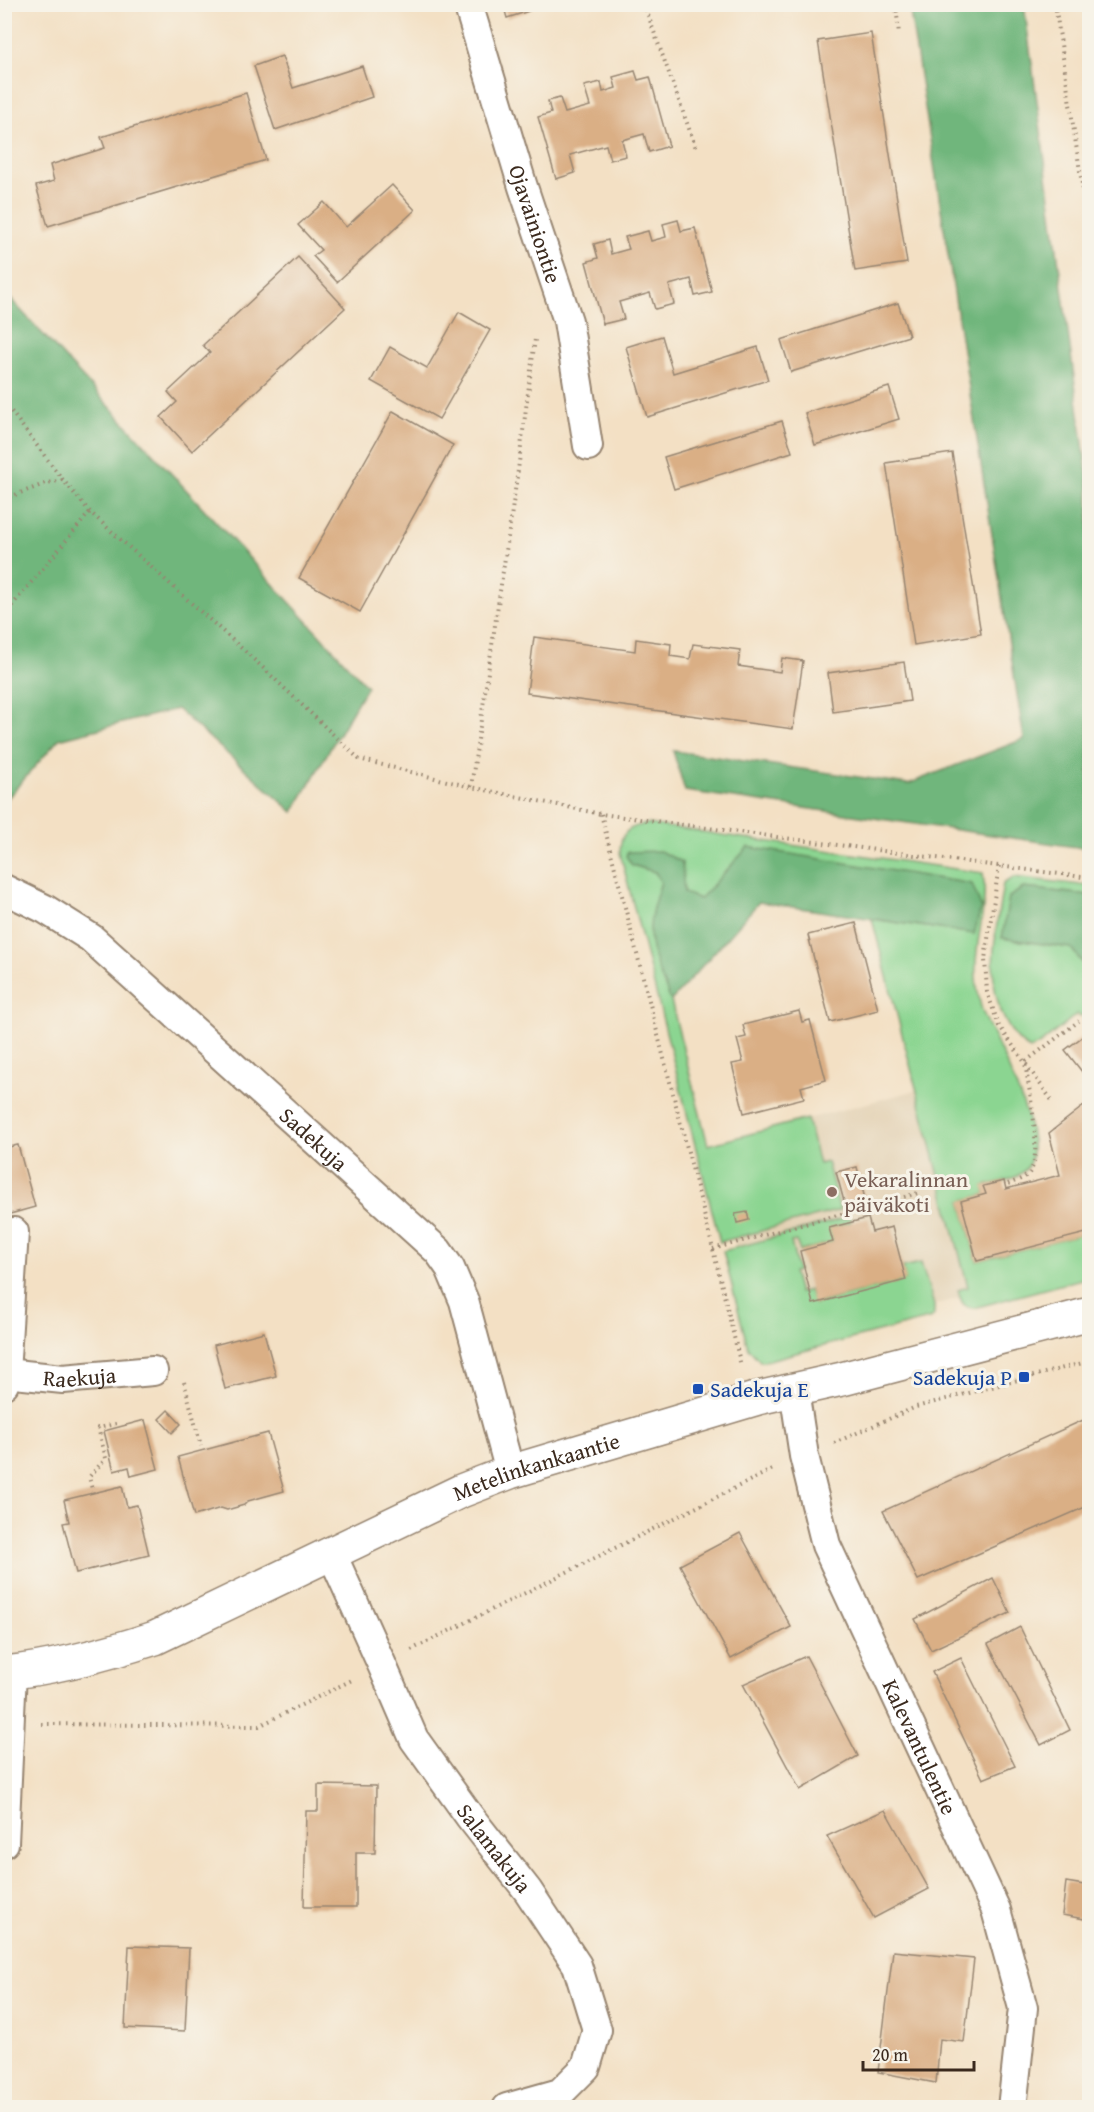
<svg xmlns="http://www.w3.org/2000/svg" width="1094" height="2112" font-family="'Gentium Book Plus',serif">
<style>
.built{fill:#e3d1b4}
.green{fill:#8bd591;stroke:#638058;stroke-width:1.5}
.forest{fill:#70b67b;stroke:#56704c;stroke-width:1.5}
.building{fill:#daaf85}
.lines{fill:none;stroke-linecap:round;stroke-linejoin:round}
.street-casing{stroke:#978571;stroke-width:32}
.secondary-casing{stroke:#978571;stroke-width:36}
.path{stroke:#978571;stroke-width:4;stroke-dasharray:1.5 4.5;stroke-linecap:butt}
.street{stroke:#fff;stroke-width:28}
.secondary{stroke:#fff;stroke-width:33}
.education-dot{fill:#8d6e63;stroke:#f7f3e8;stroke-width:2}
.transit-dot{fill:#1a4fb4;stroke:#f7f3e8;stroke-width:2}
.labels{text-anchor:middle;stroke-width:6;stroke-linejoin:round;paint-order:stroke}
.street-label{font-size:22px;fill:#3b2a1e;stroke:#f7f3e8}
.education-label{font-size:22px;fill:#785e54;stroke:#f7f3e8;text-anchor:start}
.transit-label{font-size:22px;fill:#164399;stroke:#f7f3e8;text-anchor:end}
</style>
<rect width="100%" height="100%" fill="#f7f3e8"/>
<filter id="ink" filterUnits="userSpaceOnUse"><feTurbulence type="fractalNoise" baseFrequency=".0167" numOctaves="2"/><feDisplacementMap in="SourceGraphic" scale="12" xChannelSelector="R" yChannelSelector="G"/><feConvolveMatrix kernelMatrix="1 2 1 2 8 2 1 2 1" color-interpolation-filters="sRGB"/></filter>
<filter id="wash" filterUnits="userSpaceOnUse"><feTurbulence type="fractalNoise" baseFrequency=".008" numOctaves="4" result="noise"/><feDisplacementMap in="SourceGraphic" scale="24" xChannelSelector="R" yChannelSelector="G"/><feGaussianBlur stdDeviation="1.35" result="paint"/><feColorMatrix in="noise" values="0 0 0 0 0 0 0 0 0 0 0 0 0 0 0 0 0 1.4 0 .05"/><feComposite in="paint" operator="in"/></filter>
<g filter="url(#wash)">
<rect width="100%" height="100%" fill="#f3e0c4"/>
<!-- built -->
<path class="built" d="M917 1090 971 1295 763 1350 708 1145Z"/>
<!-- green -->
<g class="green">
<path d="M648 824 983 873C989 908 973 943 976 978 977 988 979 1000 982 1010 994 1042 1051 1138 1026 1169 1017 1180 997 1182 984 1186L986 1194 961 1201 977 1261 1089 1232V1277L974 1308C962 1307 961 1301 958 1290L968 1287 872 919 974 934 981 907 700 899 684 894 681 862 632 865 655 872 661 882 653 909 671 1001 708 1145 807 1119 819 1164 827 1162 840 1210 720 1242 620 853C620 832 629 826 648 824Z"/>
<path d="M1014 877 1089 886V895L1023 888 1002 938 1071 948 1089 971V1012L1087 1011 1080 1017 1077 1014 1039 1045 1030 1049C1021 1045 1015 1037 1010 1029 982 986 996 931 1003 884Z"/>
<path d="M850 1217 851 1222 830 1228 833 1242 800 1251 796 1241 791 1242 798 1271 793 1272 799 1293 809 1290 814 1304 905 1280 903 1267 921 1263 934 1305V1315L932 1318 765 1361H760L748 1348 723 1251Z"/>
</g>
<!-- forest -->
<g class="forest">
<path d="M909 5H1024L1089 488V849L685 791 673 751 908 784 1024 739Z"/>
<path d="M5 293 367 686 293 812 177 709 59 739 5 801Z"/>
<path d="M748 847 972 884 981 907 974 934 759 902 671 1001C662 981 651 956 650 933 649 916 656 898 661 882L655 872 632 865 626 856 628 852 660 851 682 862 684 893 700 899Z"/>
<path d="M1023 888 1089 895V971L1071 948 1002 938 1009 897Z"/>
</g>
<g id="blocks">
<!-- building -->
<g class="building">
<path d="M503 4H527L529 11 507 18Z"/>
<path d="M871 33 907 263 855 271 818 41Z"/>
<path d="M282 56 293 88 362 66 372 97 275 130 254 66Z"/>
<path d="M635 71 638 80 650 77 669 146 649 152 644 134 622 140 626 156 610 160 606 145 570 155 575 173 556 179 538 117 551 113 548 101 560 98 565 113 590 106 584 86 601 82 603 92 616 88 613 77Z"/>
<path d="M246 93 266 160 48 226 36 186 54 181 50 165 105 148 101 137Z"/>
<path d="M392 185 415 210 337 282 313 256 321 250 298 225 324 202 346 227Z"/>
<path d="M678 220 681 231 695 228 712 292 695 296 691 279 669 285 674 304 655 309 650 293 619 302 624 319 603 324 586 262 598 258 594 244 608 240 611 254 629 249 625 237 648 231 651 241 666 237 663 224Z"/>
<path d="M298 257 345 308 192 451 161 417 177 402 168 392 210 353 203 345Z"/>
<path d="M898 303 909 336 791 372 781 340Z"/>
<path d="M459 312 490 330 439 419 371 381 390 347 427 368Z"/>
<path d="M662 336 673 373 758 347 768 380 647 417 626 347Z"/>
<path d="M889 387 899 419 815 445 805 413Z"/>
<path d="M393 411 453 445 360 612 299 578Z"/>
<path d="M782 421 792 452 674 489 664 457Z"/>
<path d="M952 453 981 634 914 645 886 463Z"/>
<path d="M534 637 635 651 636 639 671 644 670 656 690 659 693 644 740 650 738 666 780 672 782 658 803 661 793 729 527 693Z"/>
<path d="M904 662 910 701 833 712 828 673Z"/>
<path d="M856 923 878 1010 830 1022 808 935Z"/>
<path d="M799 1011 802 1022 810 1020 826 1080 801 1087 804 1098 744 1113 732 1064 743 1062 737 1039 746 1037 743 1025Z"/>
<path d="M1090 1031V1082L1065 1050Z"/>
<path d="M1090 1101V1232L977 1261 961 1201 986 1194 983 1186 1004 1181 1006 1189 1060 1175 1049 1133Z"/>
<path d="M18 1145 35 1207 10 1214 7 1203 4 1204V1148Z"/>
<path d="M857 1167 865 1199 845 1205 836 1172Z"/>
<path d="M747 1212 749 1220 737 1223 735 1214Z"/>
<path d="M868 1218 872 1232 892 1227 906 1280 813 1304 800 1251 833 1242 829 1228Z"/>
<path d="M264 1332 276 1376 225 1389 214 1345Z"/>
<path d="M168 1410 181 1424 172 1433 159 1419Z"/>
<path d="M1090 1417V1505L918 1580 883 1511Z"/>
<path d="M145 1420 158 1469 131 1476 129 1467 114 1471 104 1431Z"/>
<path d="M268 1433 284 1491 248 1501 244 1505 227 1510 221 1508 194 1516 178 1457Z"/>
<path d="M122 1486 127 1507 137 1505 149 1555 76 1573 63 1523 69 1522 64 1500Z"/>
<path d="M740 1533 791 1627 731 1659 680 1565Z"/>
<path d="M993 1578 1010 1613 931 1650 915 1619Z"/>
<path d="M1020 1627 1070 1730 1041 1745 988 1644Z"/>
<path d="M806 1656 858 1756 800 1790 743 1684Z"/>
<path d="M961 1658 1015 1766 983 1779 932 1672Z"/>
<path d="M318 1785 376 1786 375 1853H356V1907H304L306 1811H318Z"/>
<path d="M885 1810 929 1889 874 1918 827 1836Z"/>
<path d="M1066 1882 1090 1886V1920L1062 1915Z"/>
<path d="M129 1946 189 1948 185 2031 125 2028Z"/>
<path d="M893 1951 974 1959 964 2042 940 2039 936 2083 878 2072Z"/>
</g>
</g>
</g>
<g filter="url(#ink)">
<use href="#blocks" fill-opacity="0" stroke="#978571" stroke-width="1.5"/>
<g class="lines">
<defs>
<g id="street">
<path id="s1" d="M468 4 523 187 568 321 588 446"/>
<path id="s2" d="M4 889 45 909 91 938 438 1251 450 1268 464 1301 510 1472"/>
<path d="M5 1373 14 1232"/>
<path id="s3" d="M4 1384 5 1373 63 1379 153 1371"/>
<path id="s4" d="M794 1390 804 1456 826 1545 996 1910 1023 2008 1012 2108"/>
<path id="s5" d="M331 1552 382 1665 414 1739 470 1817 528 1891 577 1965 597 2030 586 2067 560 2093 507 2108"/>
<path d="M4 1843 12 1672"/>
</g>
<g id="secondary">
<path id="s6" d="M4 1673C56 1668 106 1654 155 1638L461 1491 510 1472 758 1398 842 1379 1090 1314"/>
</g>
</defs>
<!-- street casing -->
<use href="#street" class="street-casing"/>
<!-- secondary casing -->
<use href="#secondary" class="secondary-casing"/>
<!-- path -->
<g class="path">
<path d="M644 4 696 148"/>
<path d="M1055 4 1090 238"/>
<path d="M896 5 899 34"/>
<path d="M4 402 63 480 90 512 260 665 359 759 471 787 601 814 1090 878"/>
<path d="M4 499 47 483 63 480"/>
<path d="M4 615 90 512"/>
<path d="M471 787 518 470 535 339"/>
<path d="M601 814 713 1249 741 1366"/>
<path d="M999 866 985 959 987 992 999 1026 1053 1102"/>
<path d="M1008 1184C1015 1181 1024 1179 1029 1173 1044 1156 1028 1086 1025 1062L1079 1021"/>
<path d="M713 1249 918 1193"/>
<path d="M184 1382 201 1446"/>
<path d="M834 1443 916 1407 1090 1361"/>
<path d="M93 1493 89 1477 106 1458 98 1428 120 1423"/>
<path d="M411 1650 775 1468"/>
<path d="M42 1724 259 1726 354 1679"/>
</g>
<!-- street -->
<use href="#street" class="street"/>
<!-- secondary -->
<use href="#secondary" class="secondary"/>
</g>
</g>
<!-- markers -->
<circle class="education-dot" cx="832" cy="1192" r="6"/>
<g class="transit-dot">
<rect x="1018" y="1371" width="12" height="12" rx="3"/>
<rect x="692" y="1383" width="12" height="12" rx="3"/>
</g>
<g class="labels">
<!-- street labels -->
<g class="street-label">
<text dy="8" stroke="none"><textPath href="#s1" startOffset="230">Ojavainiontie</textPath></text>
<text dy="8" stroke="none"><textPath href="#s2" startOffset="400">Sadekuja</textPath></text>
<text dy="8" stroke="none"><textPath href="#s3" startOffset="86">Raekuja</textPath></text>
<text dy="8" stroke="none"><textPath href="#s6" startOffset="574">Metelinkankaantie</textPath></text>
<text dy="8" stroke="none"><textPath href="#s4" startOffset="381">Kalevantulentie</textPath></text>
<text dy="8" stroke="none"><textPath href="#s5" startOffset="340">Salamakuja</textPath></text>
</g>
<!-- education labels -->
<g class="education-label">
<text x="844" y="1187">Vekaralinnan<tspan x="844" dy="25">päiväkoti</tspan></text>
</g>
<!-- transit labels -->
<g class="transit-label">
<text x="1012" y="1385">Sadekuja P</text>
<text x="710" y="1397" text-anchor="start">Sadekuja E</text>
</g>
</g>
<!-- margin -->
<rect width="1094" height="2112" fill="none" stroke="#f7f3e8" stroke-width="24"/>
<!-- scale -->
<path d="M863 2061v9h111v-9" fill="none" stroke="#3b2a1e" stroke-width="3"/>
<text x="872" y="2061" font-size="18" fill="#3b2a1e" stroke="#f7f3e8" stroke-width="4.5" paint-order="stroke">20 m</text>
</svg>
